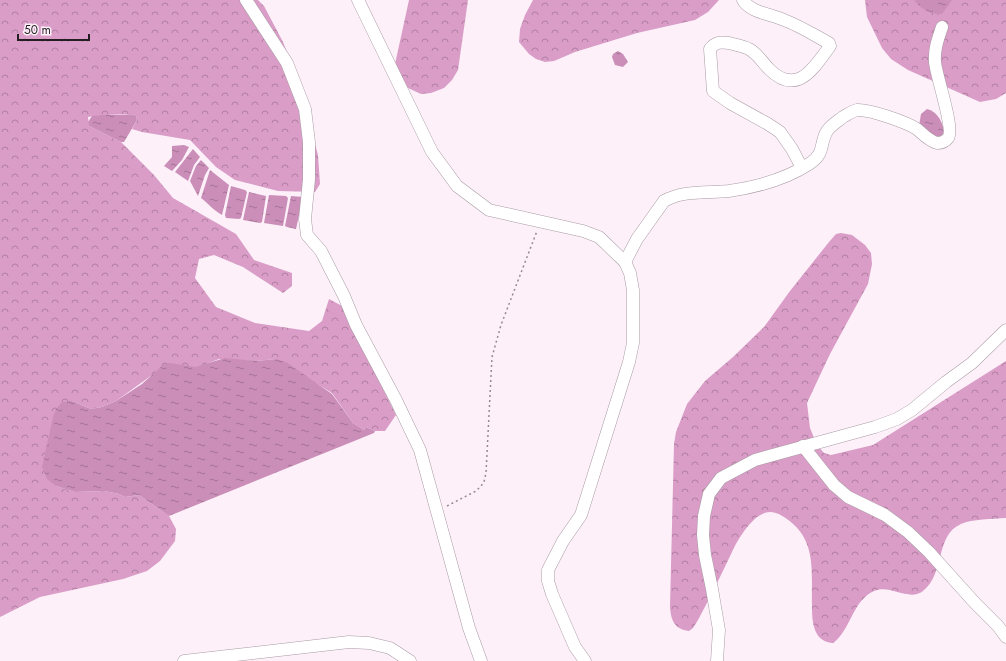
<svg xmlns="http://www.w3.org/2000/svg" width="1006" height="661" font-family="Jost,sans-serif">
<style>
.forest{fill:url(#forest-crowns)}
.water{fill:url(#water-ripples)}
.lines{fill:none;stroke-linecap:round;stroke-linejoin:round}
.minor-casing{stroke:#a99ba4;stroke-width:13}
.path{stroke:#948b91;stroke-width:1.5;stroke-dasharray:2 3;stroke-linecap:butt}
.minor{stroke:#fff;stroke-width:12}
</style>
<defs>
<pattern id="forest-crowns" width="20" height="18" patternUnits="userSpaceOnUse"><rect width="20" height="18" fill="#d99dc7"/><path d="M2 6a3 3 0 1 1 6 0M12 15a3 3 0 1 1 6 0" fill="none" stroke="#b07fa1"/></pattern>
<pattern id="water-ripples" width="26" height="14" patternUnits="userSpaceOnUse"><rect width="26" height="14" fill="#ca8eb8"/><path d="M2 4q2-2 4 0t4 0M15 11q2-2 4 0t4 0" fill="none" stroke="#a47395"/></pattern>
</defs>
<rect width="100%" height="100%" fill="#fdf0f9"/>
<!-- forest -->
<g class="forest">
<path d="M0 0H258L264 6 283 42 311 112V130L318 155 320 184 315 192 278 191 235 180 216 167 190 140 142 132 132 129 137 120 136 116C121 113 103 115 88 117L89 126 121 142 154 175 173 198 236 234 254 260 292 273V286L283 293 243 267 214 255 199 259 195 278 216 307 255 323 309 331 322 321 329 299 342 306 396 415 385 431H375L366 427 364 430 353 423 332 393 276 359 256 361 219 359 201 366 152 375 116 401 102 407 91 409 72 401 56 486 75 492 105 491 119 494 125 497 139 495 169 516 176 529 175 541 160 561 147 571 123 579 40 597 0 617Z"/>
<path d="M409 0H468L458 70 452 80 444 88 431 93 421 94 408 88 401 80 395 64Z"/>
<path d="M533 0H719L708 12 695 20 637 33 575 52 554 61 545 62 536 59 529 54 519 42 520 29 525 15Z"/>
<path d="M865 0H1006V93L996 99 980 102 908 70 891 59 882 48 867 17Z"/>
<path d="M841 233 852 235 865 245 871 253 872 264 868 284 830 354 807 403 810 428 817 445 824 453 831 455 873 445 1006 361V518C993 519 972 519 961 524 935 535 945 574 923 591 909 602 890 584 874 591 852 601 851 630 833 643 825 643 818 638 815 630 812 622 812 614 812 606 811 576 817 544 792 523 785 517 779 513 771 512 754 511 738 539 732 552 721 575 710 598 698 620L693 628 689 631C674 629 671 620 670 607L674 444 676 432 687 404 705 381 733 357 764 327 790 291 829 242 836 234Z"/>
</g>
<!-- water -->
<g class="water">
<path d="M914 0H952L942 14C930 14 922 10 914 0Z"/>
<path d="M618 51 623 54 628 62 623 67 615 65 612 57 613 54Z"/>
<path d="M927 109C939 112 943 124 945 135L940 139 919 126 921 114Z"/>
<path d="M101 115H131L136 116 137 120 124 142H121L89 126 88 122 92 116Z"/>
<path d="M184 145 189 147 182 160 172 171 164 166 172 157V146Z"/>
<path d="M193 149 200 157 194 165 188 181 175 172Z"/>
<path d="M201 160 209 168 205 175 198 196 190 181 196 166Z"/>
<path d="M210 170 229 185 222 215C213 210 209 204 201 198Z"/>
<path d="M231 186 245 190 247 192 241 218 239 219 226 218 225 215Z"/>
<path d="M249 192 266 196 262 222 260 223 243 220Z"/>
<path d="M269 195 286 196 288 198 283 226 264 223Z"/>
<path d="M291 196 303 197 296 229 287 227 285 226Z"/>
<path d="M225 358 256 361 276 359 286 362 332 394 353 423 364 430 366 427 375 431 374 433 169 516 139 495 125 497 119 494 105 491 75 492 56 486 47 479 42 467 53 417 56 409 62 402 72 401 91 409 102 407 116 401 142 384 164 364 170 363 195 367Z"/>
</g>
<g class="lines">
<defs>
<g id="minor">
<path d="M246 0 287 63 305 109 309 142V179L305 219 307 235 321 251 344 296 356 325 396 400 420 450 469 628 481 661"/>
<path d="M358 0 432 152 457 186 489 210 583 231 599 237 625 262 630 273 633 290V343L629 362 581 515 563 541 548 570V581L552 594 575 647 585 661"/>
<path d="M743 0C751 13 771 14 784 20 800 26 814 35 829 43L830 46C814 68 797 97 769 69 762 62 758 54 749 49 743 46 736 45 729 43 720 42 715 42 710 49L713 91 730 103 768 124 780 132 792 149 802 168"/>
<path d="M625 262 637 239 664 201C683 190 708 193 729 191 756 187 786 179 809 164 826 153 819 144 827 131 831 125 838 121 843 117 847 115 852 111 857 110 869 109 906 122 917 129 923 134 929 141 937 143 941 143 945 142 948 138 955 129 936 76 935 62 934 49 938 39 942 27"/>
<path d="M803 446 834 485 848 497 885 515 908 532 929 552 975 603 998 626 1006 637"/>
<path d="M184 661 349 642 369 643 390 648 410 661"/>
<path d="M717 661 719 630 712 589 705 555 703 535 704 516 709 494 721 478 755 460 875 427 897 419 912 410 946 382 972 363 1006 330"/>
</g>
</defs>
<!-- minor casing -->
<use href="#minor" class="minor-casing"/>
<!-- path -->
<path class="path" d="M447 506 476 491 481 486 484 482 486 473 492 357 501 325 537 231"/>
<!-- minor -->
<use href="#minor" class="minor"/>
</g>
<!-- scale -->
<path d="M18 34v6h71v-6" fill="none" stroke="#241e22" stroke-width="2"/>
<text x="24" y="34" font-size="12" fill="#241e22" stroke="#fdf0f9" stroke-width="3" paint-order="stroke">50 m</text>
</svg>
